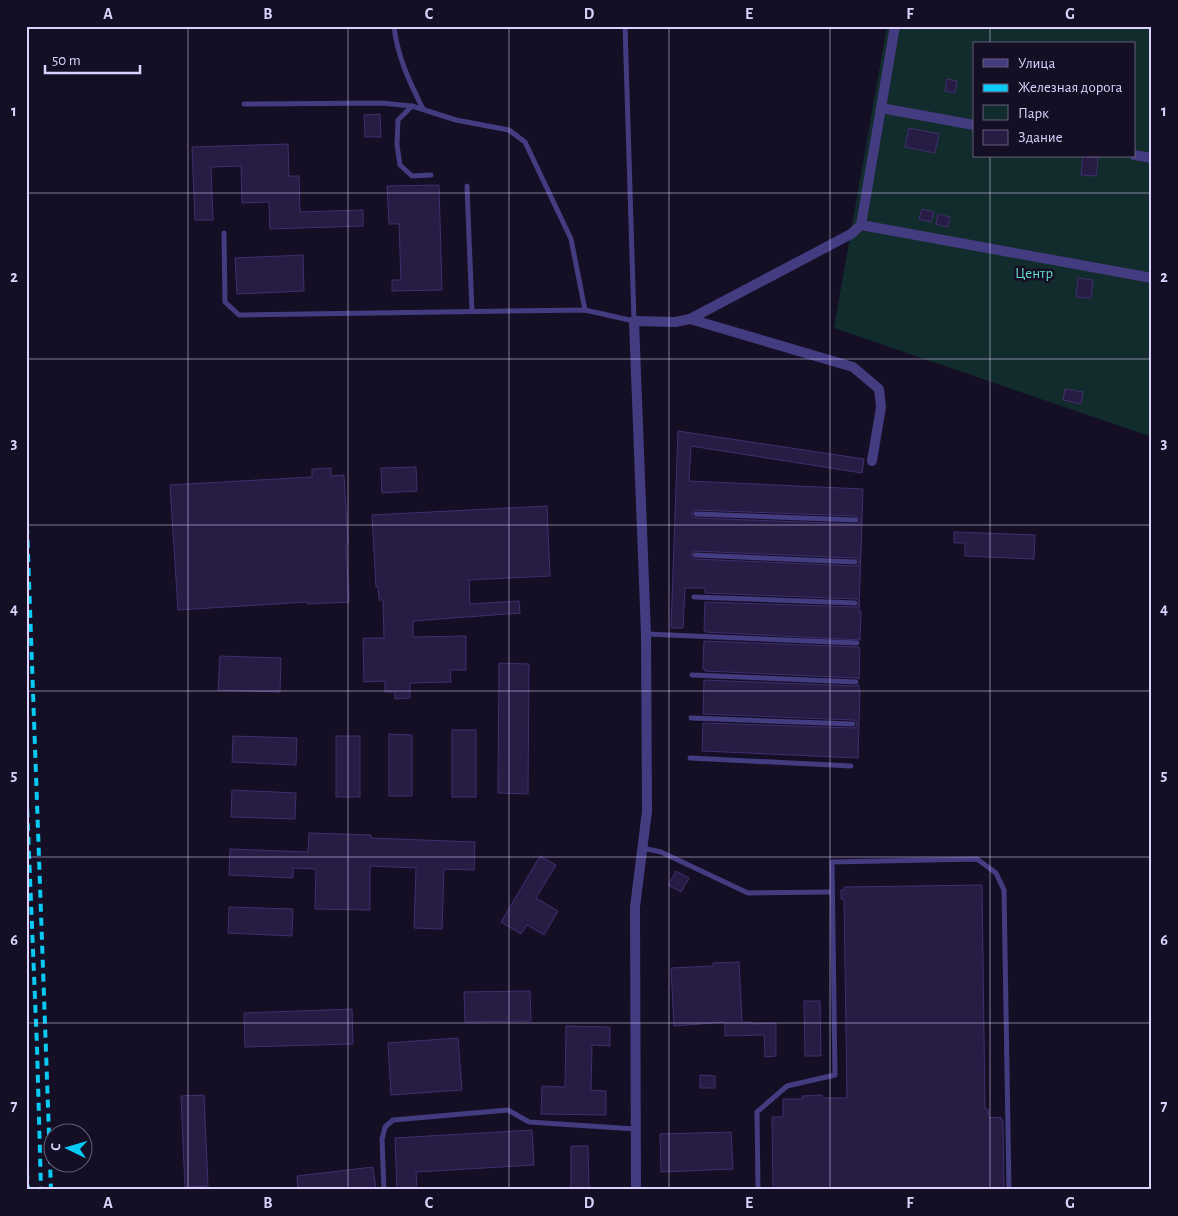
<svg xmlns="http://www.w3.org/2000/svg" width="1178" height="1216" font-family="'Alegreya Sans',sans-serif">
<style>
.green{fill:#122c2d;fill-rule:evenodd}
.building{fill:#271c44;stroke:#402f6f;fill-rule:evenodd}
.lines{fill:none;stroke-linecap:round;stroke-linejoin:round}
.service{stroke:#443c81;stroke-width:5}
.minor{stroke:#443c81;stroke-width:10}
.rail{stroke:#08caf4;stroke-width:4;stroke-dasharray:8 6;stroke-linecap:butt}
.grid{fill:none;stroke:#dbd3fd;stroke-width:1;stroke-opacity:0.55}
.labels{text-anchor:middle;stroke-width:5;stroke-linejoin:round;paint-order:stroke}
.park-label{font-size:15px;fill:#61dbc7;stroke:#140f24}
.neatline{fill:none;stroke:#dbd3fd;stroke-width:2}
.grid-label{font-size:16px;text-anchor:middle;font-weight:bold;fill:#dbd3fd}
</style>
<rect width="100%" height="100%" fill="#140f24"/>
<!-- green -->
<path class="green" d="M887 26H1152V437L834 328ZM974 44H1134V156H974Z"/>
<!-- building -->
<g class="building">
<path d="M947 79 957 81 955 93 945 91Z"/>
<path d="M380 114 381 137H365L364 115Z"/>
<path d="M909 128 939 134 935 153 905 147Z"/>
<path d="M288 144 289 176H299L300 212 363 210V226L270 229 269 202 242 203 241 166 211 167 213 220H195L192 147Z"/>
<path d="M1083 156 1098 158 1096 176 1081 175Z"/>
<path d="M439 185 442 290 392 291V280H401L399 224H389L387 186Z"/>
<path d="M922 209 934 212 931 222 919 219Z"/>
<path d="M938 214 950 217 948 227 936 224Z"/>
<path d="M303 255 304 291 237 294 235 258Z"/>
<path d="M1078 278 1093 280 1091 298 1076 297Z"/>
<path d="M1065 389 1083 392 1081 404 1063 400Z"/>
<path d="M678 431 864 459 862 473 691 446 689 481 863 489 859 612H861L860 640 705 632V630H704L705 602 855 607 858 606 859 603 858 600 855 599 705 593V588H685L683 628H671ZM694 510 856 516 860 518V521L858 524H856L696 518 693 517 692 514ZM693 551 855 558 859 560V563L857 566H855L695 559 692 558 691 555Z"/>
<path d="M416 467 417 491 382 493 381 468Z"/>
<path d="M331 468V476L344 475 348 544H346L349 602 307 604V602L178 610 170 485 312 477V469Z"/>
<path d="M547 506 550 576 469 580 470 604 519 601 520 613 413 621V637L466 636V670H450L451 682 410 683V698L395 699V692H385V681L364 682 363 638H384L383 600H379L378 587H376L372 515Z"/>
<path d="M954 532 1035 535 1034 559 965 556V543H954Z"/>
<path d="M704 641 859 647V650H860L859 679 856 678 705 671V669H703Z"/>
<path d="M220 656 281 658 280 692 218 690Z"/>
<path d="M499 663 529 664 528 794 498 793Z"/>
<path d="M704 680 856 686 859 685V690H860L858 758 702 751 703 723 853 728 856 727 857 724 856 721 853 720 703 714Z"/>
<rect x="452" y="730" width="24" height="67"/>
<path d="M389 734 412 735V796H389Z"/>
<path d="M233 736 297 738 296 765 232 762Z"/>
<rect x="336" y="736" width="24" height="61"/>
<path d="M232 790 296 793 295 819 231 817Z"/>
<path d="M309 833 371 835V838L475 842 474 870 444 869 442 929 414 928 416 868 370 866V910L315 909 316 869 293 868V878L229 875 230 849 308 852Z"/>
<path d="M540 856 556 865 536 898 558 911 544 935 527 925 521 934 501 922Z"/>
<path d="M676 871 689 878 681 892 668 885Z"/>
<path d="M982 885 985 1109H988L989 1118 1001 1117V1120H1003L1004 1190H773L772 1117H783V1099H803L802 1096 822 1095V1098H847L844 899H841V890H844V887Z"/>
<path d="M229 907 293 909 292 936 228 933Z"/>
<path d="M739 962 742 1022H751V1024L776 1023V1056L765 1057 764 1035 725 1036V1022L674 1026 671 968 713 966V963Z"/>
<path d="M530 991 531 1021 465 1022 464 992Z"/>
<path d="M804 1001H820L821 1056H805Z"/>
<path d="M352 1009 353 1044 245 1047 244 1013Z"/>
<path d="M566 1026 610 1027V1046L592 1045 591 1090 606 1091V1115L541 1114 542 1086 565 1087Z"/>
<path d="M458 1038 462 1090 391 1095 388 1043Z"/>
<path d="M700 1075 715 1076V1088H700Z"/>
<path d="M204 1095 208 1186 185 1187 181 1096Z"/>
<path d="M532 1130 534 1165 416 1172 417 1190H397L395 1138Z"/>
<path d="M731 1132 733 1169 661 1172 660 1134Z"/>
<path d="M571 1146H588L589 1190H571Z"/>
<path d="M373 1167 376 1190H298L297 1176Z"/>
</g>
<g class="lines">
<!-- service -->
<g class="service">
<path d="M394 26C397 56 410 83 423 109"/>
<path d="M244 104 381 103 412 106 456 120 509 130 525 142 571 239 585 310"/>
<path d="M412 106 398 120 397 145 400 165 412 176 431 175"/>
<path d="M467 186 472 312"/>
<path d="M224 233 225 302 239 315 585 310 634 321 625 26"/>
<path d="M696 514 856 520"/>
<path d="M695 555 855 562"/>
<path d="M694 597 855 603"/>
<path d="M646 634 857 643"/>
<path d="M692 675 856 682"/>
<path d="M691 718 853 724"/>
<path d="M690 758 851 766"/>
<path d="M642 848 661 852 748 893 832 892"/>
<path d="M384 1190 382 1139 385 1127 393 1120 508 1110 529 1122 635 1129"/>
<path d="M758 1190 757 1112 787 1086 835 1075 832 862 977 859 996 873 1004 890 1009 1190"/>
</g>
<!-- minor -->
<g class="minor">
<path d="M881 108 974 125"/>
<path d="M1134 155 1152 158"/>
<path d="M861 225 1152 278"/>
<path d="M690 319 853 367 879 389 881 407 872 461"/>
<path d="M636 1190 635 907 647 811 646 634 634 321 675 322 690 319 851 234 861 225 895 26"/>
</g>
<!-- rail -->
<g class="rail">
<path d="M26 498 51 1190"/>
<path d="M26 781 37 1047 41 1190"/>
<path d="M26 1157 28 1190"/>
</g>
</g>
<!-- grid -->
<path class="grid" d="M188 26V1190M348 26V1190M509 26V1190M669 26V1190M830 26V1190M990 26V44M990 156V1190M26 193H1152M26 359H1152M26 525H1152M26 691H1152M26 857H1152M26 1023H1152"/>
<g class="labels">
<!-- park labels -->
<g class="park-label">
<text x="1034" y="278">Центр</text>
</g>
</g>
<!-- border -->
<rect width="1178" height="1216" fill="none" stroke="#140f24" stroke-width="55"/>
<!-- legend -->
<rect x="973" y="42" width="162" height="115" fill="#140f24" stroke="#645d7b"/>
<rect x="983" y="59" width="25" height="8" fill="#443c81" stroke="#645d7b"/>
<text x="1018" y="68" font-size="15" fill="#dbd3fd">Улица</text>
<rect x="983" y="84" width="25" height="8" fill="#08caf4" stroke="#645d7b"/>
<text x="1018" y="92" font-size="15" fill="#dbd3fd">Железная дорога</text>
<rect x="983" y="105" width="25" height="15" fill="#122c2d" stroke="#645d7b"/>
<text x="1018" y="118" font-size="15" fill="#dbd3fd">Парк</text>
<rect x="983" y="130" width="25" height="15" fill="#271c44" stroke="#645d7b"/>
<text x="1018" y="142" font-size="15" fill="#dbd3fd">Здание</text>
<!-- north arrow -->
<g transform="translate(68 1148) rotate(275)"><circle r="24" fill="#140f24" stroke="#645d7b"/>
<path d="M0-4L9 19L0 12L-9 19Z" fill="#08caf4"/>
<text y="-8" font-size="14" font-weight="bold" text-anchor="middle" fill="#dbd3fd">С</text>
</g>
<!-- scale -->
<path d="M45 65v8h95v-8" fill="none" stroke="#dbd3fd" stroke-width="2.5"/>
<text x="52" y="65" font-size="15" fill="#dbd3fd" stroke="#140f24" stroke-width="4" paint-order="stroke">50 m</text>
<rect x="28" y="28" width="1122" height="1160" class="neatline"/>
<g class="grid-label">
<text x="108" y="19">A</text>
<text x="268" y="19">B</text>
<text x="429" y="19">C</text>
<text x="589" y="19">D</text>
<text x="749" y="19">E</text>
<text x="910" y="19">F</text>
<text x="1070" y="19">G</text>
<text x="14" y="116">1</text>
<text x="1164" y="116">1</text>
<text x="14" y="282">2</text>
<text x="1164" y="282">2</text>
<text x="14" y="448">3</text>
<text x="1164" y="448">3</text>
<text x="14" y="614">4</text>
<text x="1164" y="614">4</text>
<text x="14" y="780">5</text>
<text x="1164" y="780">5</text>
<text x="14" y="945">6</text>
<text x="1164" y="945">6</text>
<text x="14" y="1111">7</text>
<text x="1164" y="1111">7</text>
<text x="108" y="1208">A</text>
<text x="268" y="1208">B</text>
<text x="429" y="1208">C</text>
<text x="589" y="1208">D</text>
<text x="749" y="1208">E</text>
<text x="910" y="1208">F</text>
<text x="1070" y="1208">G</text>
</g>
</svg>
